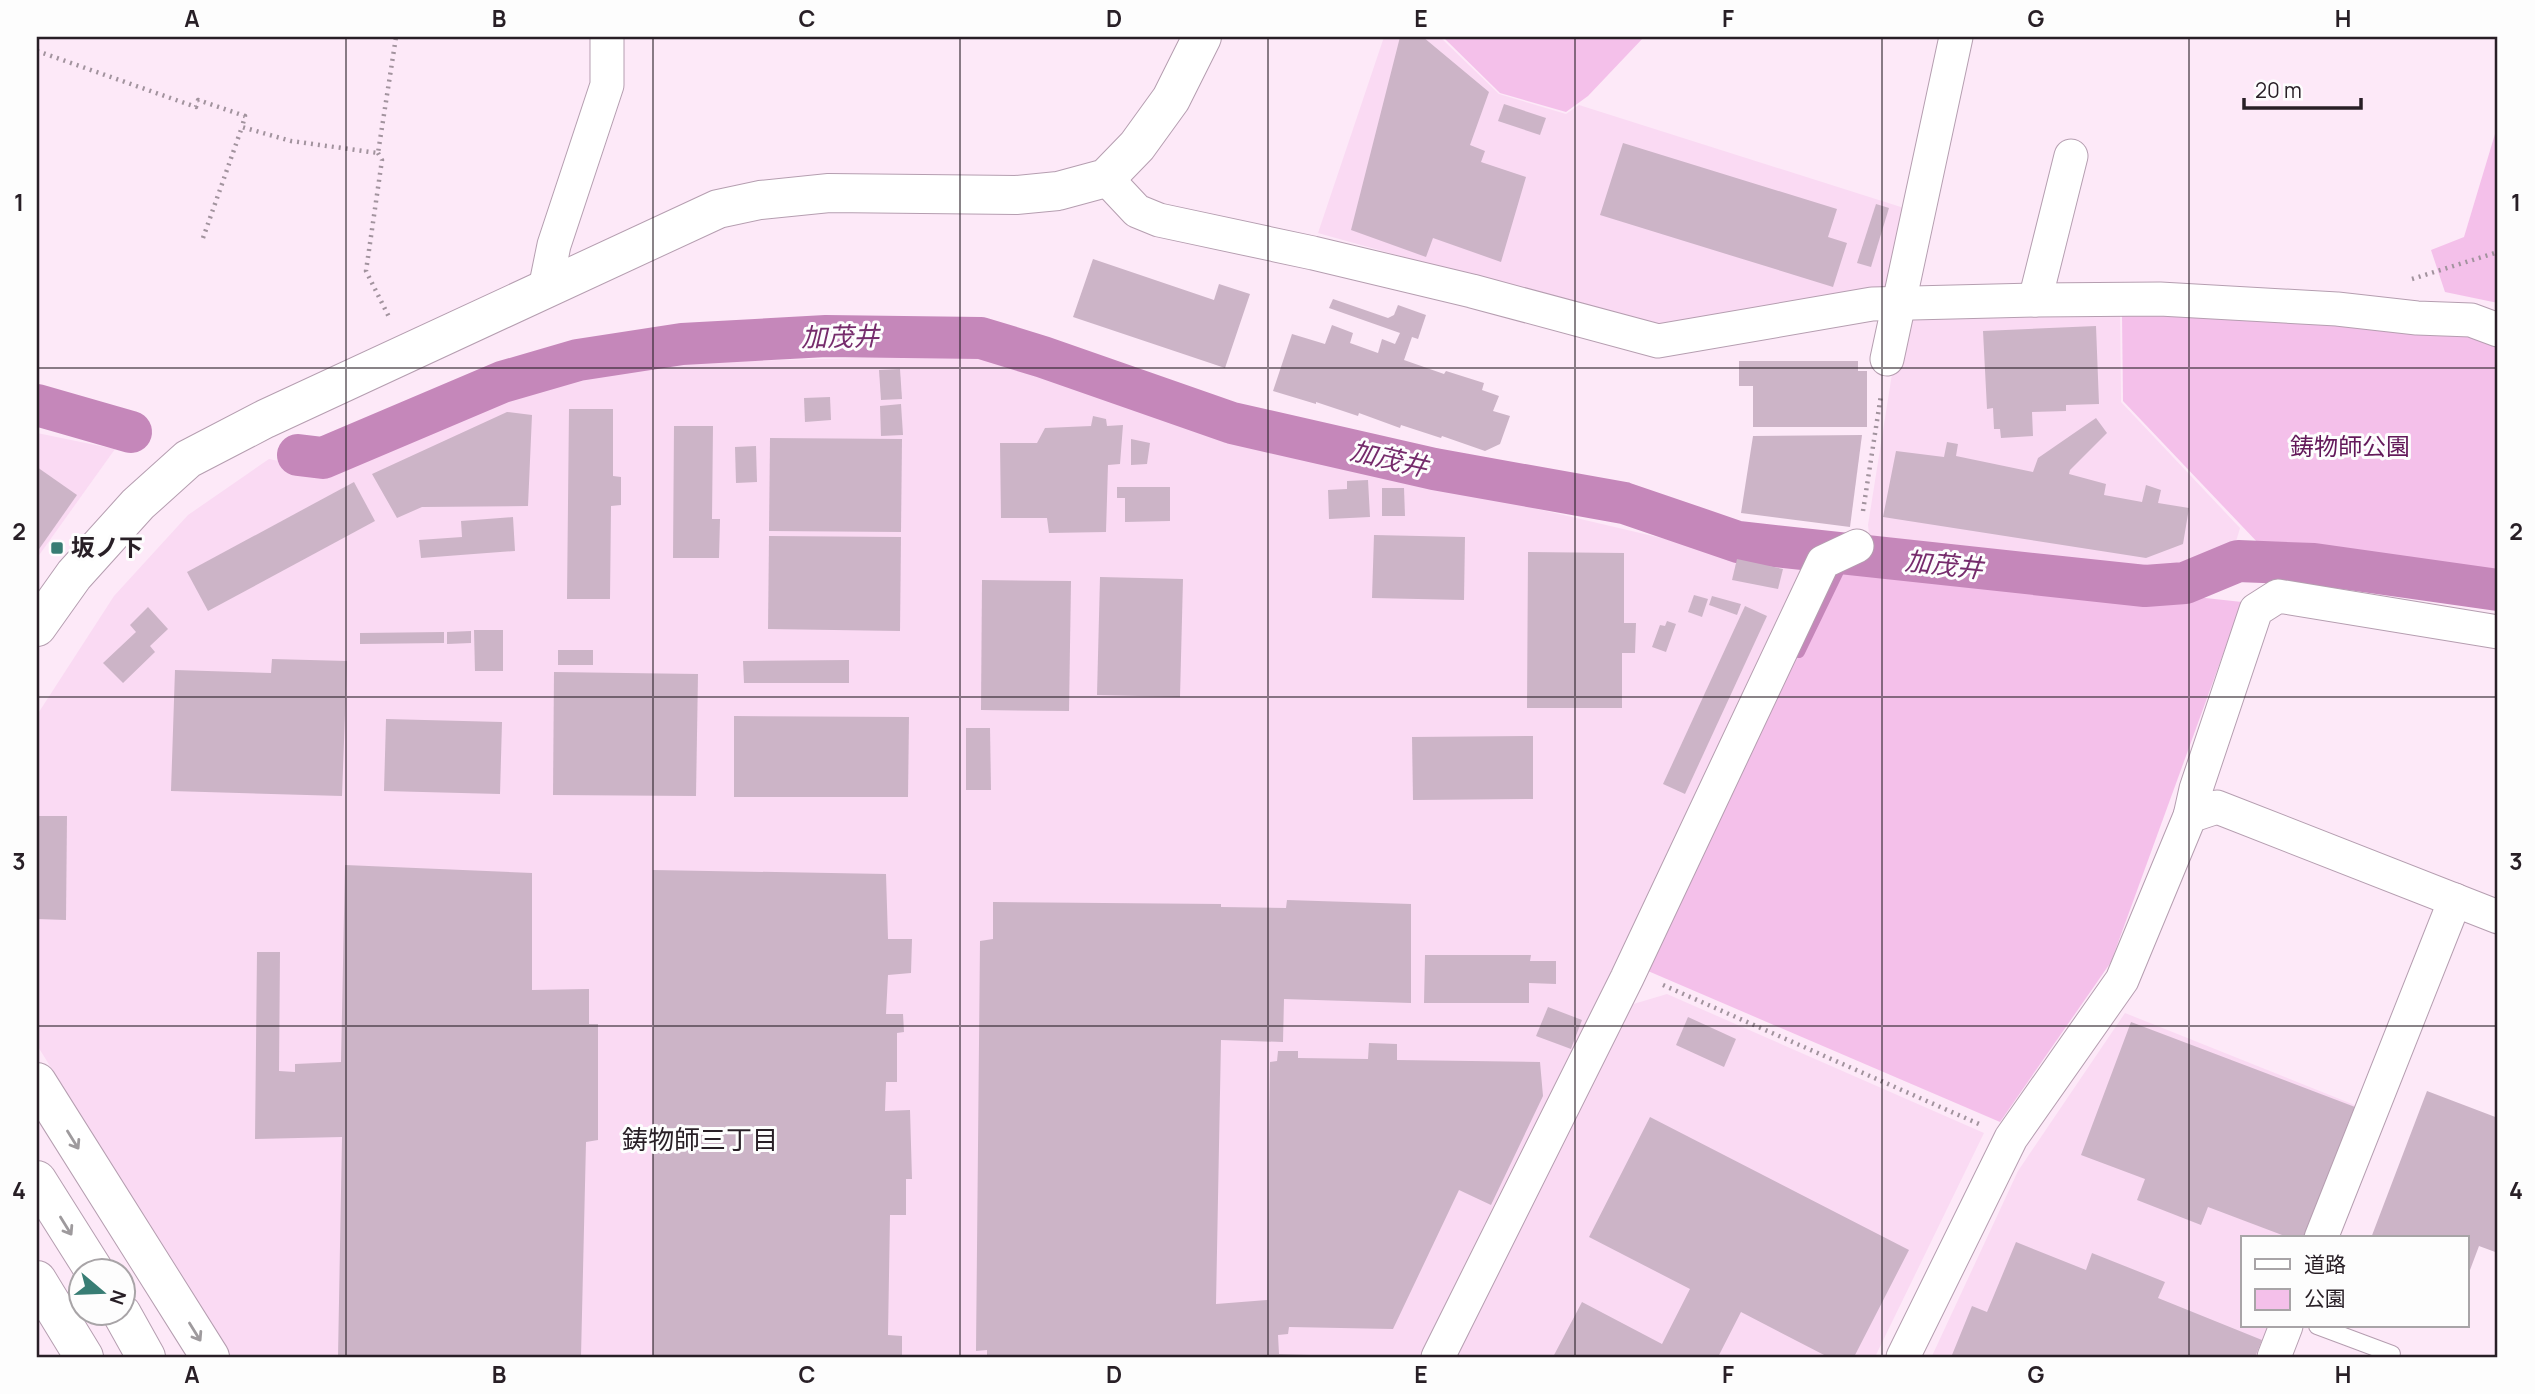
<svg xmlns="http://www.w3.org/2000/svg" width="2535" height="1394" font-family="Manrope,'Noto Sans JP',sans-serif">
<style>
.built{fill:#fadaf3}
.green{fill:#f4c0ea}
.lines{fill:none;stroke-linecap:round;stroke-linejoin:round}
.stream{stroke:#c587ba;stroke-width:12}
.canal{stroke:#c587ba;stroke-width:42}
.building{fill:#ccb4c7}
.lane-casing{stroke:#b59eb0;stroke-width:18}
.street-casing{stroke:#b59eb0;stroke-width:35}
.secondary-casing{stroke:#b59eb0;stroke-width:40}
.highway-casing{stroke:#b59eb0;stroke-width:40}
.path{stroke:#a2939e;stroke-width:4.5;stroke-dasharray:2 5;stroke-linecap:butt}
.lane{stroke:#fff;stroke-width:16}
.street{stroke:#fff;stroke-width:33}
.secondary{stroke:#fff;stroke-width:38}
.highway{stroke:#fff;stroke-width:38}
.oneway{stroke:#9e9a9d}
.grid{fill:none;stroke:#281f26;stroke-width:2;stroke-opacity:0.55}
.poi-dot{fill:#387d74;stroke:#fdfdfd;stroke-width:2.5}
.labels{text-anchor:middle;stroke-width:6;stroke-linejoin:round;paint-order:stroke}
.park-label{font-size:24px;fill:#63195a;stroke:#fdfdfd}
.poi-label{font-size:24px;font-weight:bold;fill:#281f26;stroke:#fdfdfd;text-anchor:start}
.water-label{font-size:26px;font-style:italic;fill:#762c6c;stroke:#fdfdfd}
.neighbourhood-label{font-size:26px;fill:#281f26;stroke:#fdfdfd}
.neatline{fill:none;stroke:#281f26;stroke-width:2.5}
.grid-label{font-size:23px;text-anchor:middle;font-weight:bold;fill:#281f26}
</style>
<rect width="100%" height="100%" fill="#fde9f8"/>
<!-- built -->
<g class="built">
<path d="M1384 37H1440L1499 94 1566 114 1579 105 1904 208 1887 288 1657 328 1318 233Z"/>
<path d="M2120 312 2121 402 2240 528 2232 555 2179 574 2143 577 1870 541 1868 525 1899 330 1905 318Z"/>
<path d="M974 355 1197 429 1721 552 1815 556 1426 1357H227L208 1322 37 1045V715L114 596 188 515 269 459 326 471 547 386 663 363Z"/>
<path d="M37 433 115 449 37 558Z"/>
<path d="M1667 994 1984 1133 1875 1357H1449L1620 1008Z"/>
<path d="M2125 1013 2357 1106 2306 1238H2243V1326H2271L2258 1357 1932 1356 2018 1171Z"/>
</g>
<!-- green -->
<g class="green">
<path d="M1443 37H1644L1588 96 1566 112 1500 93Z"/>
<path d="M2498 124V303L2445 292 2431 250 2464 237Z"/>
<path d="M2130 309 2487 337 2498 342V599L2280 566 2123 401 2122 313Z"/>
<path d="M1842 558 2242 602 2111 962 2000 1122 1641 968Z"/>
</g>
<g class="lines">
<!-- stream -->
<path class="stream" d="M1799 652 1843 561"/>
<!-- canal -->
<g class="canal">
<path d="M37 405 131 432"/>
<path d="M298 455 323 458 502 382 578 360 682 344 826 336 981 338 1043 357 1232 423 1434 469 1624 503 1738 542 2145 586 2185 583 2238 561 2314 564 2498 590"/>
</g>
</g>
<!-- building -->
<g class="building">
<path d="M1400 37H1423L1489 92 1470 145 1485 151 1481 162 1526 177 1501 262 1433 238 1426 257 1351 230Z"/>
<path d="M1504 104 1546 118 1540 135 1498 121Z"/>
<path d="M1623 143 1837 209 1828 237 1847 243 1833 287 1600 215Z"/>
<path d="M1876 204 1889 208 1871 267 1857 263Z"/>
<path d="M1093 259 1214 300 1219 284 1250 294 1225 368 1073 317Z"/>
<path d="M1333 299 1388 318 1394 315 1398 305 1426 315 1418 339 1412 337 1404 360 1444 374 1446 371 1484 383 1482 390 1499 396 1493 411 1510 416 1500 444 1485 451 1442 436 1441 438 1401 425 1400 428 1359 413 1358 416 1316 402V404L1273 391 1292 334 1325 344 1332 325 1353 333 1350 343 1378 353 1382 339 1395 344 1400 333 1329 308Z"/>
<path d="M2096 326 2099 404 2066 405V411L2032 412 2033 436 2001 438 2000 429H1994L1993 408 1987 409 1983 331Z"/>
<path d="M1739 361H1858V371H1867V427H1753V386H1739Z"/>
<path d="M900 369 902 399 881 400 879 370Z"/>
<path d="M830 397 831 420 805 422 804 398Z"/>
<path d="M901 404 903 435 881 436 880 406Z"/>
<path d="M569 409H613V476L621 477V505L611 506 610 599H567Z"/>
<path d="M507 412 532 415 528 506 422 507 397 518 372 474Z"/>
<path d="M1093 416 1106 419 1107 426 1123 425 1120 464 1108 465 1106 532 1049 533 1047 518H1001L1000 443H1037L1045 428 1091 426Z"/>
<path d="M2096 418 2107 433 2070 470 2069 474 2106 484 2104 495 2142 502 2146 485 2161 490 2158 503 2189 508 2183 544 2146 558 1883 517 1896 451 1944 457 1947 442 1958 444 1956 456 2033 472 2038 458Z"/>
<path d="M674 426H713L712 519H720L719 558H673Z"/>
<path d="M1862 435 1850 527 1741 513 1753 436Z"/>
<path d="M770 438 902 439 901 532 769 531Z"/>
<path d="M1131 439 1150 443 1147 464 1131 465Z"/>
<path d="M756 446 757 482 736 483 735 447Z"/>
<path d="M37 467 77 495 37 552Z"/>
<path d="M1368 480 1370 517 1329 519 1328 490 1347 489V481Z"/>
<path d="M354 482 375 521 208 611 187 572Z"/>
<path d="M1117 487H1170V521L1125 522V498H1117Z"/>
<path d="M1382 488H1404L1405 516H1382Z"/>
<path d="M513 517 515 551 421 558 419 540 462 537 461 521Z"/>
<path d="M1374 535 1465 537 1464 600 1372 598Z"/>
<path d="M769 536 901 537 900 631 768 629Z"/>
<path d="M1528 552 1624 553V623H1636L1635 653H1622V708H1527Z"/>
<path d="M1737 559 1783 569 1778 589 1732 580Z"/>
<path d="M1100 577 1183 579 1180 697 1097 695Z"/>
<path d="M982 580 1071 581 1069 711 981 710Z"/>
<path d="M1694 595 1708 599 1702 617 1688 612Z"/>
<path d="M1712 596 1741 604 1737 615 1709 605Z"/>
<path d="M1745 606 1767 616 1685 794 1663 784Z"/>
<path d="M148 607 168 629 150 646 155 652 123 683 103 663 136 632 130 625Z"/>
<path d="M1667 621 1676 624 1666 652 1652 647 1660 625 1665 626Z"/>
<path d="M474 630H503V671H475Z"/>
<path d="M471 631V643L447 644V632Z"/>
<path d="M444 632V643L360 644V633Z"/>
<rect x="558" y="650" width="35" height="15"/>
<path d="M272 659 347 661 342 796 171 791 175 670 271 673Z"/>
<path d="M849 660V683H744L743 661Z"/>
<path d="M554 672 698 674 696 796 553 795Z"/>
<path d="M734 716 909 717 908 797H734Z"/>
<path d="M386 719 502 722 500 794 384 791Z"/>
<path d="M966 728H990L991 790H966Z"/>
<path d="M1533 736V799L1413 800 1412 737Z"/>
<path d="M37 816H67L66 920 37 919Z"/>
<path d="M345 865 532 873V990L589 989V1024H598V1140L586 1142 581 1357H338L342 1137 255 1139 257 952H280L279 1071 295 1072V1064L341 1062Z"/>
<path d="M653 870 886 874 888 939H912L911 973 888 975 886 1014H903L904 1032 897 1033V1082H886L885 1111 910 1110 912 1179H906V1215H890L888 1335 902 1336V1357H653Z"/>
<path d="M1287 900 1411 904V1003L1284 999 1283 1042 1221 1040 1216 1304 1267 1300 1270 1062 1277 1061 1278 1051H1298V1058L1368 1059 1369 1043 1397 1044V1060L1540 1062 1543 1096 1491 1205 1459 1190 1393 1329 1289 1327 1288 1334 1278 1335 1279 1354 1309 1355V1357H987V1350L976 1351 980 941 993 939V902L1221 904V907L1286 908Z"/>
<path d="M1425 955H1531L1530 961H1556V984L1529 983V1003H1424Z"/>
<path d="M1548 1007 1582 1020 1571 1049 1536 1036Z"/>
<path d="M1688 1017 1736 1039 1724 1067 1676 1045Z"/>
<path d="M2131 1022 2355 1107 2305 1238H2290L2208 1207 2201 1225 2137 1200 2145 1179 2081 1155Z"/>
<path d="M2427 1091 2498 1118V1253L2479 1246 2467 1278V1238H2371Z"/>
<path d="M1650 1117 1909 1250 1854 1357H1828L1741 1312 1718 1357H1553L1582 1302 1662 1344 1690 1289 1589 1237Z"/>
<path d="M2016 1242 2086 1270 2092 1253 2165 1282 2158 1298 2262 1340 2255 1357H1958L1952 1355 1972 1306 1987 1312Z"/>
</g>
<g class="lines">
<defs>
<path id="lane" d="M2317 1326 2392 1354 2391 1357"/>
<g id="street">
<path d="M1106 178 1137 211 1159 220 1313 253 1472 291 1658 341 1872 304 2035 300 2160 299 2337 309 2417 318 2471 320 2498 330"/>
<path d="M545 289 554 245 607 85V37"/>
<path d="M2035 300 2071 156"/>
<path d="M1887 359 1956 37"/>
<path d="M2190 816 2196 789 2256 610 2278 596 2498 632"/>
<path d="M2321 1238 2455 900"/>
<path d="M1438 1357 1627 978 1823 562 1857 546"/>
<path d="M1903 1357 2011 1138 2122 980 2190 816 2217 807 2498 917"/>
<path d="M2274 1357 2286 1326"/>
</g>
<path id="secondary" d="M37 627 74 575 138 504 188 459 265 419 718 209 760 200 829 193 1016 195 1058 191 1106 178 1137 146 1171 99 1202 37"/>
<g id="highway">
<path d="M37 1082 210 1357"/>
<path d="M37 1180 95 1272"/>
<path d="M37 1280 84 1357"/>
<path d="M122 1314 146 1357"/>
</g>
</defs>
<!-- lane casing -->
<use href="#lane" class="lane-casing"/>
<!-- street casing -->
<use href="#street" class="street-casing"/>
<!-- secondary casing -->
<use href="#secondary" class="secondary-casing"/>
<!-- highway casing -->
<use href="#highway" class="highway-casing"/>
<!-- path -->
<g class="path">
<path d="M37 51 196 107 198 100 245 116 242 127 291 141 378 153 396 37"/>
<path d="M378 153 382 160 366 271 390 319"/>
<path d="M203 238 242 127"/>
<path d="M2412 279 2498 252"/>
<path d="M1863 511 1881 395"/>
<path d="M1663 985 1979 1124"/>
</g>
<!-- lane -->
<use href="#lane" class="lane"/>
<!-- street -->
<use href="#street" class="street"/>
<!-- secondary -->
<use href="#secondary" class="secondary"/>
<!-- highway -->
<use href="#highway" class="highway"/>
</g>
<!-- one-way arrows -->
<defs><path id="oneway-shaft" d="M-6 0H5M1.5-3L5.5 0L1.5 3" fill="none" stroke-width="1.6" stroke-linecap="round" stroke-linejoin="round" transform="scale(1.75)"/></defs>
<g class="oneway">
<use href="#oneway-shaft" transform="translate(73 1140) rotate(58)"/>
<use href="#oneway-shaft" transform="translate(66 1226) rotate(58)"/>
<use href="#oneway-shaft" transform="translate(195 1332) rotate(58)"/>
</g>
<!-- grid -->
<path class="grid" d="M346 37V1357M653 37V1357M960 37V1357M1268 37V1357M1575 37V1357M1882 37V1357M2189 37V1357M37 368H2498M37 697H2498M37 1026H2498"/>
<!-- markers -->
<rect class="poi-dot" x="50" y="541" width="14" height="14" rx="3.5"/>
<g class="labels">
<!-- park labels -->
<g class="park-label">
<text x="2350" y="455">鋳物師公園</text>
</g>
<!-- poi labels -->
<g class="poi-label">
<text x="71" y="556">坂ノ下</text>
</g>
<!-- water labels -->
<g class="water-label">
<text transform="translate(840 337) rotate(-1)" y="9">加茂井</text>
<text transform="translate(1389 459) rotate(13)" y="9">加茂井</text>
<text transform="translate(1944 565) rotate(6)" y="9">加茂井</text>
</g>
<!-- neighbourhood labels -->
<g class="neighbourhood-label">
<text x="700" y="1149">鋳物師三丁目</text>
</g>
</g>
<!-- border -->
<rect width="2535" height="1394" fill="none" stroke="#fdfdfd" stroke-width="77"/>
<!-- legend -->
<rect x="2241" y="1236" width="228" height="91" fill="#fdfdfd" stroke="#a8a4a7" stroke-width="2"/>
<rect x="2255" y="1259" width="35" height="10" fill="#ffffff" stroke="#a8a4a7" stroke-width="2"/>
<text x="2304" y="1272" font-size="21" fill="#281f26">道路</text>
<rect x="2255" y="1289" width="35" height="21" fill="#f4c0ea" stroke="#a8a4a7" stroke-width="2"/>
<text x="2304" y="1306" font-size="21" fill="#281f26">公園</text>
<!-- north arrow -->
<g transform="translate(102 1292) rotate(109)"><circle r="33" fill="#fdfdfd" stroke="#a8a4a7" stroke-width="2"/>
<path d="M0-5L12 26L0 18L-12 26Z" fill="#387d74"/>
<text y="-10" font-size="19" font-weight="bold" text-anchor="middle" fill="#281f26">N</text>
</g>
<!-- scale -->
<path d="M2244 98v10h117v-10" fill="none" stroke="#281f26" stroke-width="3.5"/>
<text x="2255" y="98" font-size="21" fill="#281f26" stroke="#fdfdfd" stroke-width="5" paint-order="stroke">20 m</text>
<rect x="38" y="38" width="2458" height="1318" class="neatline"/>
<g class="grid-label">
<text x="192" y="27">A</text>
<text x="499" y="27">B</text>
<text x="807" y="27">C</text>
<text x="1114" y="27">D</text>
<text x="1421" y="27">E</text>
<text x="1728" y="27">F</text>
<text x="2036" y="27">G</text>
<text x="2343" y="27">H</text>
<text x="19" y="211">1</text>
<text x="2516" y="211">1</text>
<text x="19" y="540">2</text>
<text x="2516" y="540">2</text>
<text x="19" y="870">3</text>
<text x="2516" y="870">3</text>
<text x="19" y="1199">4</text>
<text x="2516" y="1199">4</text>
<text x="192" y="1383">A</text>
<text x="499" y="1383">B</text>
<text x="807" y="1383">C</text>
<text x="1114" y="1383">D</text>
<text x="1421" y="1383">E</text>
<text x="1728" y="1383">F</text>
<text x="2036" y="1383">G</text>
<text x="2343" y="1383">H</text>
</g>
</svg>
